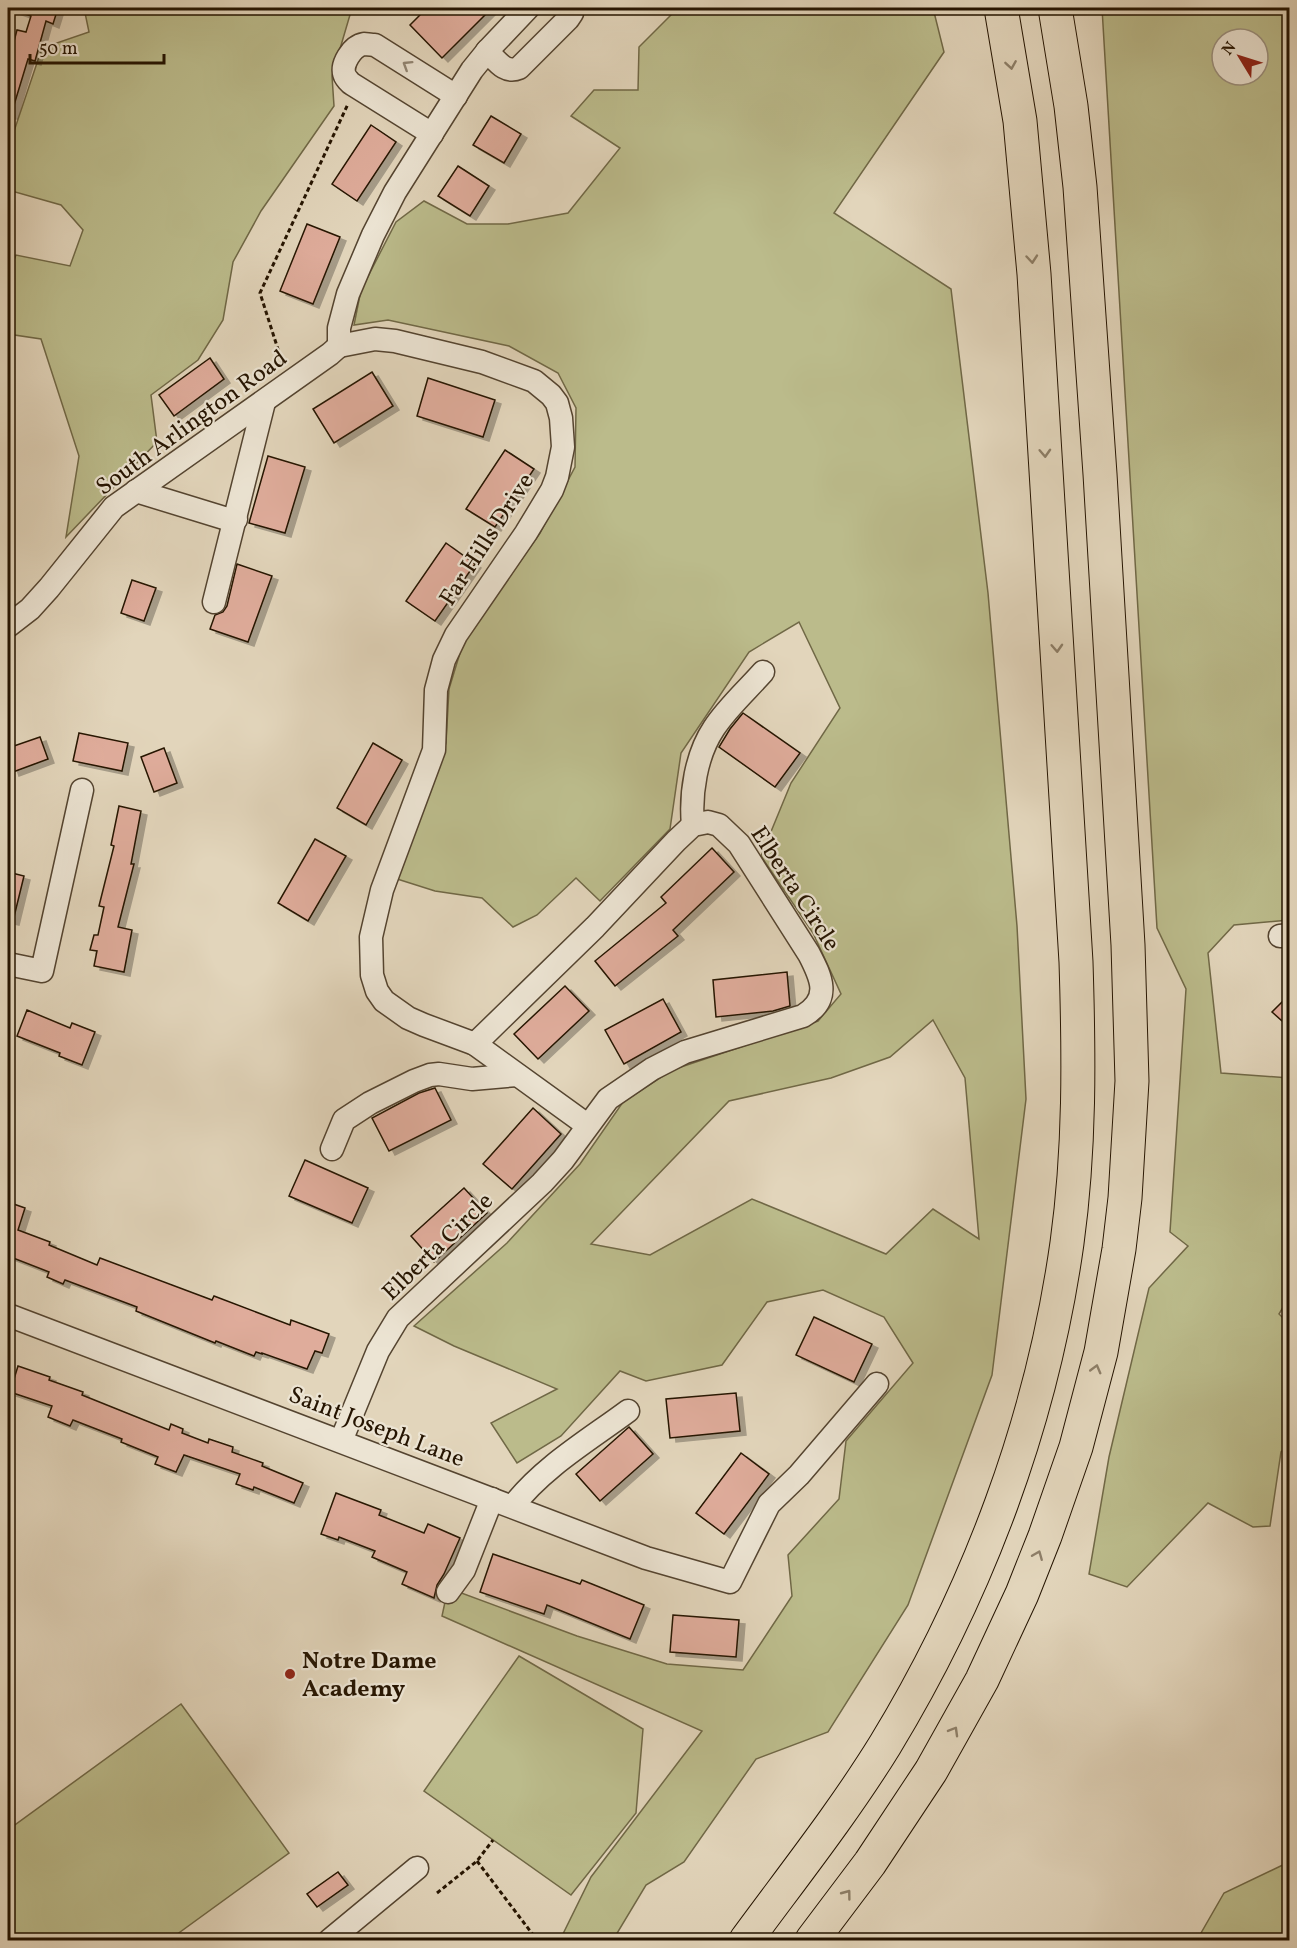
<svg xmlns="http://www.w3.org/2000/svg" width="1297" height="1948" font-family="Vollkorn,serif">
<style>
.green{fill:#bbbb8b;stroke:#706846;stroke-width:1.5;fill-rule:evenodd}
.building{fill:#dfac9b;stroke:#251401;stroke-width:1.5;filter:url(#shadow)}
.lines{fill:none;stroke-linecap:round;stroke-linejoin:round}
.minor-casing{stroke:#544430;stroke-width:25}
.highway-casing{stroke:#251401;stroke-width:35}
.path{stroke:#251401;stroke-width:3;stroke-dasharray:4.5 3;stroke-linecap:butt}
.minor{stroke:#ece4d3;stroke-width:22}
.highway{stroke:#e2d5bb;stroke-width:33}
.oneway{stroke:#928674}
.oneway2{stroke:#8d7e67}
.poi-dot{fill:#8f2418;stroke:#ece4d3;stroke-width:2}
.labels{text-anchor:middle;stroke-width:4.5;stroke-linejoin:round;paint-order:stroke}
.street-label{font-size:24px;fill:#251401;stroke:#ece4d3}
.poi-label{font-size:24px;font-weight:bold;fill:#251401;stroke:#ece4d3;text-anchor:start}
</style>
<defs>
<filter id="shadow"><feDropShadow dx="6" dy="4" stdDeviation="0" flood-color="#0004"/></filter>
</defs>
<rect width="100%" height="100%" fill="#e2d5bb"/>
<filter id="stains"><feTurbulence type="fractalNoise" baseFrequency=".00333" numOctaves="4"/><feColorMatrix values="0 0 0 0 .2 0 0 0 0 .09 0 0 0 0 .02 0 0 0 .5 -.17"/></filter>
<radialGradient id="worn" r=".72"><stop offset=".6" stop-color="#630" stop-opacity="0"/><stop offset="1" stop-color="#630" stop-opacity=".3"/></radialGradient>
<!-- green -->
<g class="green">
<path d="M84 8H352L332 76 334 106 261 211 233 262 223 320 198 360 151 395 157 442 66 537 79 456 41 339 8 334V275L16 255 70 266 83 230 61 205 8 190V149L42 48 89 32Z"/>
<path d="M678 8H933L944 52 834 213 951 289 988 593 1017 926 1026 1099 992 1375 908 1605 828 1732 756 1759 684 1862 646 1885 613 1940H560L591 1877 702 1731 442 1616 448 1588 577 1636 667 1664 743 1670 792 1596 788 1555 839 1499 846 1441 913 1363 884 1317 823 1290 767 1302 722 1365 646 1381 620 1371 561 1436 517 1463 491 1423 557 1389 454 1346 414 1326 507 1243 580 1164 623 1102 672 1070 818 1021 841 994 813 933 761 856 791 783 840 708 799 622 749 652 681 753 670 829 600 901 576 878 537 915 513 927 482 898 435 891 394 878 446 743 449 689 463 643 540 533 575 467 576 408 558 373 509 346 388 320 354 325 361 290 396 222 424 201 467 224H508L568 213 620 148 571 116 594 90H638L639 47ZM933 1020 965 1078 979 1239 933 1209 886 1254 752 1199 650 1255 591 1244 729 1101 831 1078 890 1057Z"/>
<path d="M1102 8H1290L1289 920 1234 925 1208 953 1221 1073 1289 1078 1290 1296 1279 1314 1289 1324V1445L1281 1452 1270 1526 1253 1527 1208 1503 1127 1587 1089 1574 1109 1457 1149 1288 1188 1246 1170 1232 1186 989 1157 928ZM1222 39H1258V75H1222Z"/>
<path d="M519 1656 643 1729 636 1813 571 1895 424 1791Z"/>
<path d="M181 1704 289 1853 169 1940H15L8 1930V1830Z"/>
<path d="M1289 1862V1940H1197L1224 1893Z"/>
</g>
<!-- building -->
<g class="building">
<path d="M13 8H58L53 24 46 21 35 61 28 59 11 115H8V64L17 30 26 32 31 16 13 10Z"/>
<path d="M427 8H492L442 58 410 25Z"/>
<path d="M491 116 521 134 504 163 473 145Z"/>
<path d="M371 125 396 142 357 201 332 184Z"/>
<path d="M458 166 489 186 470 216 438 196Z"/>
<path d="M307 224 340 237 313 304 280 291Z"/>
<path d="M210 358 224 379 174 416 159 395Z"/>
<path d="M372 372 393 406 334 443 313 409Z"/>
<path d="M428 378 495 400 483 437 417 416Z"/>
<path d="M505 450 534 469 495 527 466 509Z"/>
<path d="M268 456 305 467 285 533 249 523Z"/>
<path d="M446 543 475 564 435 621 406 601Z"/>
<path d="M237 564 272 576 248 642 210 629 215 615 223 612 227 606Z"/>
<path d="M132 580 156 588 144 621 121 613Z"/>
<path d="M743 713 800 753 775 787 719 747 730 729Z"/>
<path d="M79 733 128 743 122 771 73 761Z"/>
<path d="M40 737 48 759 13 772 8 756V748Z"/>
<path d="M373 743 402 760 366 825 337 808Z"/>
<path d="M164 748 177 783 154 792 141 757Z"/>
<path d="M119 806 141 811 131 864H134L118 927 132 930 124 972 94 966 97 951 90 950 94 935H98L104 907 99 906 114 846 111 845Z"/>
<path d="M315 839 346 856 308 921 278 903Z"/>
<path d="M712 848 734 872 673 930 678 936 615 986 595 961 666 903 661 897Z"/>
<path d="M8 872 24 876 13 921 8 920Z"/>
<path d="M787 972 790 1006 773 1011 716 1017 713 980Z"/>
<path d="M565 986 589 1011 538 1059 514 1034Z"/>
<path d="M1290 994V1028L1272 1012Z"/>
<path d="M663 999 681 1032 624 1064 605 1030Z"/>
<path d="M27 1010 70 1028 72 1023 95 1032 82 1065 59 1056 60 1053 17 1036Z"/>
<path d="M435 1088 451 1120 389 1151 372 1118 419 1093Z"/>
<path d="M533 1108 561 1134 512 1189 483 1164Z"/>
<path d="M305 1160 368 1188 352 1223 289 1196Z"/>
<path d="M464 1188 487 1213 434 1262 411 1236Z"/>
<path d="M8 1202 25 1208 18 1230 50 1242 49 1245 97 1265 100 1258 212 1300 214 1296 290 1325 291 1320 329 1334 322 1353 315 1351 307 1369 262 1353V1354L256 1352 254 1356 216 1341 215 1343 136 1311 137 1307 65 1280 63 1284 47 1277 49 1272 8 1256Z"/>
<path d="M814 1317 872 1344 854 1382 796 1355Z"/>
<path d="M18 1366 50 1377 49 1380 83 1392 82 1395 169 1430 171 1424 183 1429 182 1433 208 1443 209 1439 233 1447 232 1452 263 1463 262 1466 303 1483 294 1503 254 1487 253 1490 236 1484 240 1474 184 1455 176 1472 155 1464 158 1457 121 1442 122 1439 73 1420 70 1426 48 1417 52 1406 10 1392Z"/>
<path d="M736 1393 740 1431 670 1438 666 1399Z"/>
<path d="M629 1427 653 1454 600 1501 576 1474Z"/>
<path d="M741 1453 769 1474 724 1534 696 1513Z"/>
<path d="M336 1493 381 1510 379 1515 424 1533 428 1524 460 1538 444 1574 437 1585 434 1598 402 1584 407 1572 372 1557 375 1551 339 1537 338 1540 321 1534Z"/>
<path d="M493 1554 580 1584 582 1580 644 1605 630 1639 547 1605 544 1614 480 1592Z"/>
<path d="M673 1615 739 1620 736 1657 670 1652Z"/>
<path d="M338 1872 348 1885 317 1907 307 1894Z"/>
</g>
<g class="lines">
<defs>
<g id="minor">
<path d="M487 51C497 61 505 74 519 68L568 19 572 13 571 8"/>
<path d="M432 134 352 84C350 83 346 78 345 76 340 65 352 46 364 44 365 44 373 45 375 45L456 96"/>
<path d="M339 346 375 339 395 341 482 362 534 381 551 395 557 403 561 418 563 447 557 477 552 490 526 533 456 635 444 660 436 690 434 750 382 890 371 937 372 975 377 991 384 1001 408 1018 424 1025 475 1044 587 1125"/>
<path d="M339 346V328L348 294 373 235 395 192 472 70 489 49 528 8"/>
<path d="M136 491 224 518 236 519"/>
<path d="M214 602 264 402"/>
<path d="M8 626 30 609 49 588 114 507 330 354 339 346"/>
<path d="M693 825C690 794 696 755 714 728 727 708 747 690 763 672"/>
<path d="M1280 936 1290 935"/>
<path d="M8 964 42 971 82 790"/>
<path d="M332 1149 344 1120 370 1103 414 1081 430 1075 439 1074 472 1079 517 1075"/>
<path d="M8 1315 646 1558 730 1582 769 1504 799 1475 877 1384"/>
<path d="M341 1441 378 1351 398 1318 542 1183 563 1160 608 1099 652 1069 685 1052 803 1016C832 999 821 977 809 954L739 844 719 825 708 822 693 825 676 841 595 927 475 1044"/>
<path d="M513 1506C543 1467 589 1440 628 1411"/>
<path d="M448 1592 464 1570 492 1499"/>
<path d="M330 1940 417 1868"/>
</g>
<g id="highway">
<path d="M746 1940C793 1876 843 1813 885 1745 978 1592 1042 1421 1067 1243 1080 1149 1079 1057 1076 962L1034 274 1020 121 1001 8"/>
<path d="M812 1940 870 1863 931 1771 982 1680 1022 1594 1045 1536 1076 1447 1101 1352 1119 1249 1125 1198 1132 1081 1128 945 1100 474 1080 187 1071 106 1055 8"/>
</g>
</defs>
<!-- minor casing -->
<use href="#minor" class="minor-casing"/>
<!-- highway casing -->
<use href="#highway" class="highway-casing"/>
<!-- path -->
<g class="path">
<path d="M283 365 260 293 348 104"/>
<path d="M477 1861 537 1940"/>
<path d="M437 1893 477 1861 493 1840"/>
</g>
<!-- minor -->
<use href="#minor" class="minor"/>
<!-- highway -->
<use href="#highway" class="highway"/>
</g>
<!-- one-way arrows -->
<defs><path id="oneway-chevron" d="M-2-3.5L2.5 0L-2 3.5" fill="none" stroke-width="1.6" stroke-linecap="round" stroke-linejoin="round" transform="scale(1.5)"/></defs>
<use class="oneway" href="#oneway-chevron" transform="translate(407 65) rotate(-148)"/>
<g class="oneway2">
<use href="#oneway-chevron" transform="translate(1011 65) rotate(81)"/>
<use href="#oneway-chevron" transform="translate(1032 259) rotate(85)"/>
<use href="#oneway-chevron" transform="translate(1045 453) rotate(87)"/>
<use href="#oneway-chevron" transform="translate(1057 648) rotate(87)"/>
<use href="#oneway-chevron" transform="translate(1096 1369) rotate(-75)"/>
<use href="#oneway-chevron" transform="translate(1038 1555) rotate(-68)"/>
<use href="#oneway-chevron" transform="translate(954 1731) rotate(-60)"/>
<use href="#oneway-chevron" transform="translate(847 1894) rotate(-53)"/>
</g>
<!-- markers -->
<circle class="poi-dot" cx="290" cy="1674" r="6"/>
<g class="labels">
<!-- street labels -->
<g class="street-label">
<text transform="translate(191 422) rotate(-36)" y="8">South Arlington Road</text>
<text transform="translate(486 539) rotate(-57)" y="8">Far Hills Drive</text>
<text transform="translate(796 888) rotate(57)" y="8">Elberta Circle</text>
<text transform="translate(437 1246) rotate(-44)" y="8">Elberta Circle</text>
<text transform="translate(377 1426) rotate(21)" y="8">Saint Joseph Lane</text>
</g>
<!-- poi labels -->
<g class="poi-label">
<text x="302" y="1668">Notre Dame<tspan x="302" dy="28">Academy</tspan></text>
</g>
</g>
<!-- margin -->
<rect width="1297" height="1948" fill="none" stroke="#e2d5bb" stroke-width="30"/>
<rect x="9" y="9" width="1279" height="1930" fill="none" stroke="#251401" stroke-width="3"/>
<rect x="15" y="15" width="1267" height="1918" fill="none" stroke="#251401" stroke-width="1.5"/>
<!-- north arrow -->
<g transform="translate(1240 57) rotate(308)"><circle r="28" fill="#ece4d3" stroke="#9c917f" stroke-width="1.5"/>
<path d="M0-4.5L10 22L0 15L-10 22Z" fill="#8f2418"/>
<text y="-9" font-size="16" font-weight="bold" text-anchor="middle" fill="#251401">N</text>
</g>
<!-- scale -->
<path d="M30 54v9h134v-9" fill="none" stroke="#251401" stroke-width="3"/>
<text x="39" y="54" font-size="18" fill="#251401" stroke="#ece4d3" stroke-width="4.5" paint-order="stroke">50 m</text>
<rect width="100%" height="100%" filter="url(#stains)"/>
<rect width="100%" height="100%" fill="url(#worn)"/>
</svg>
